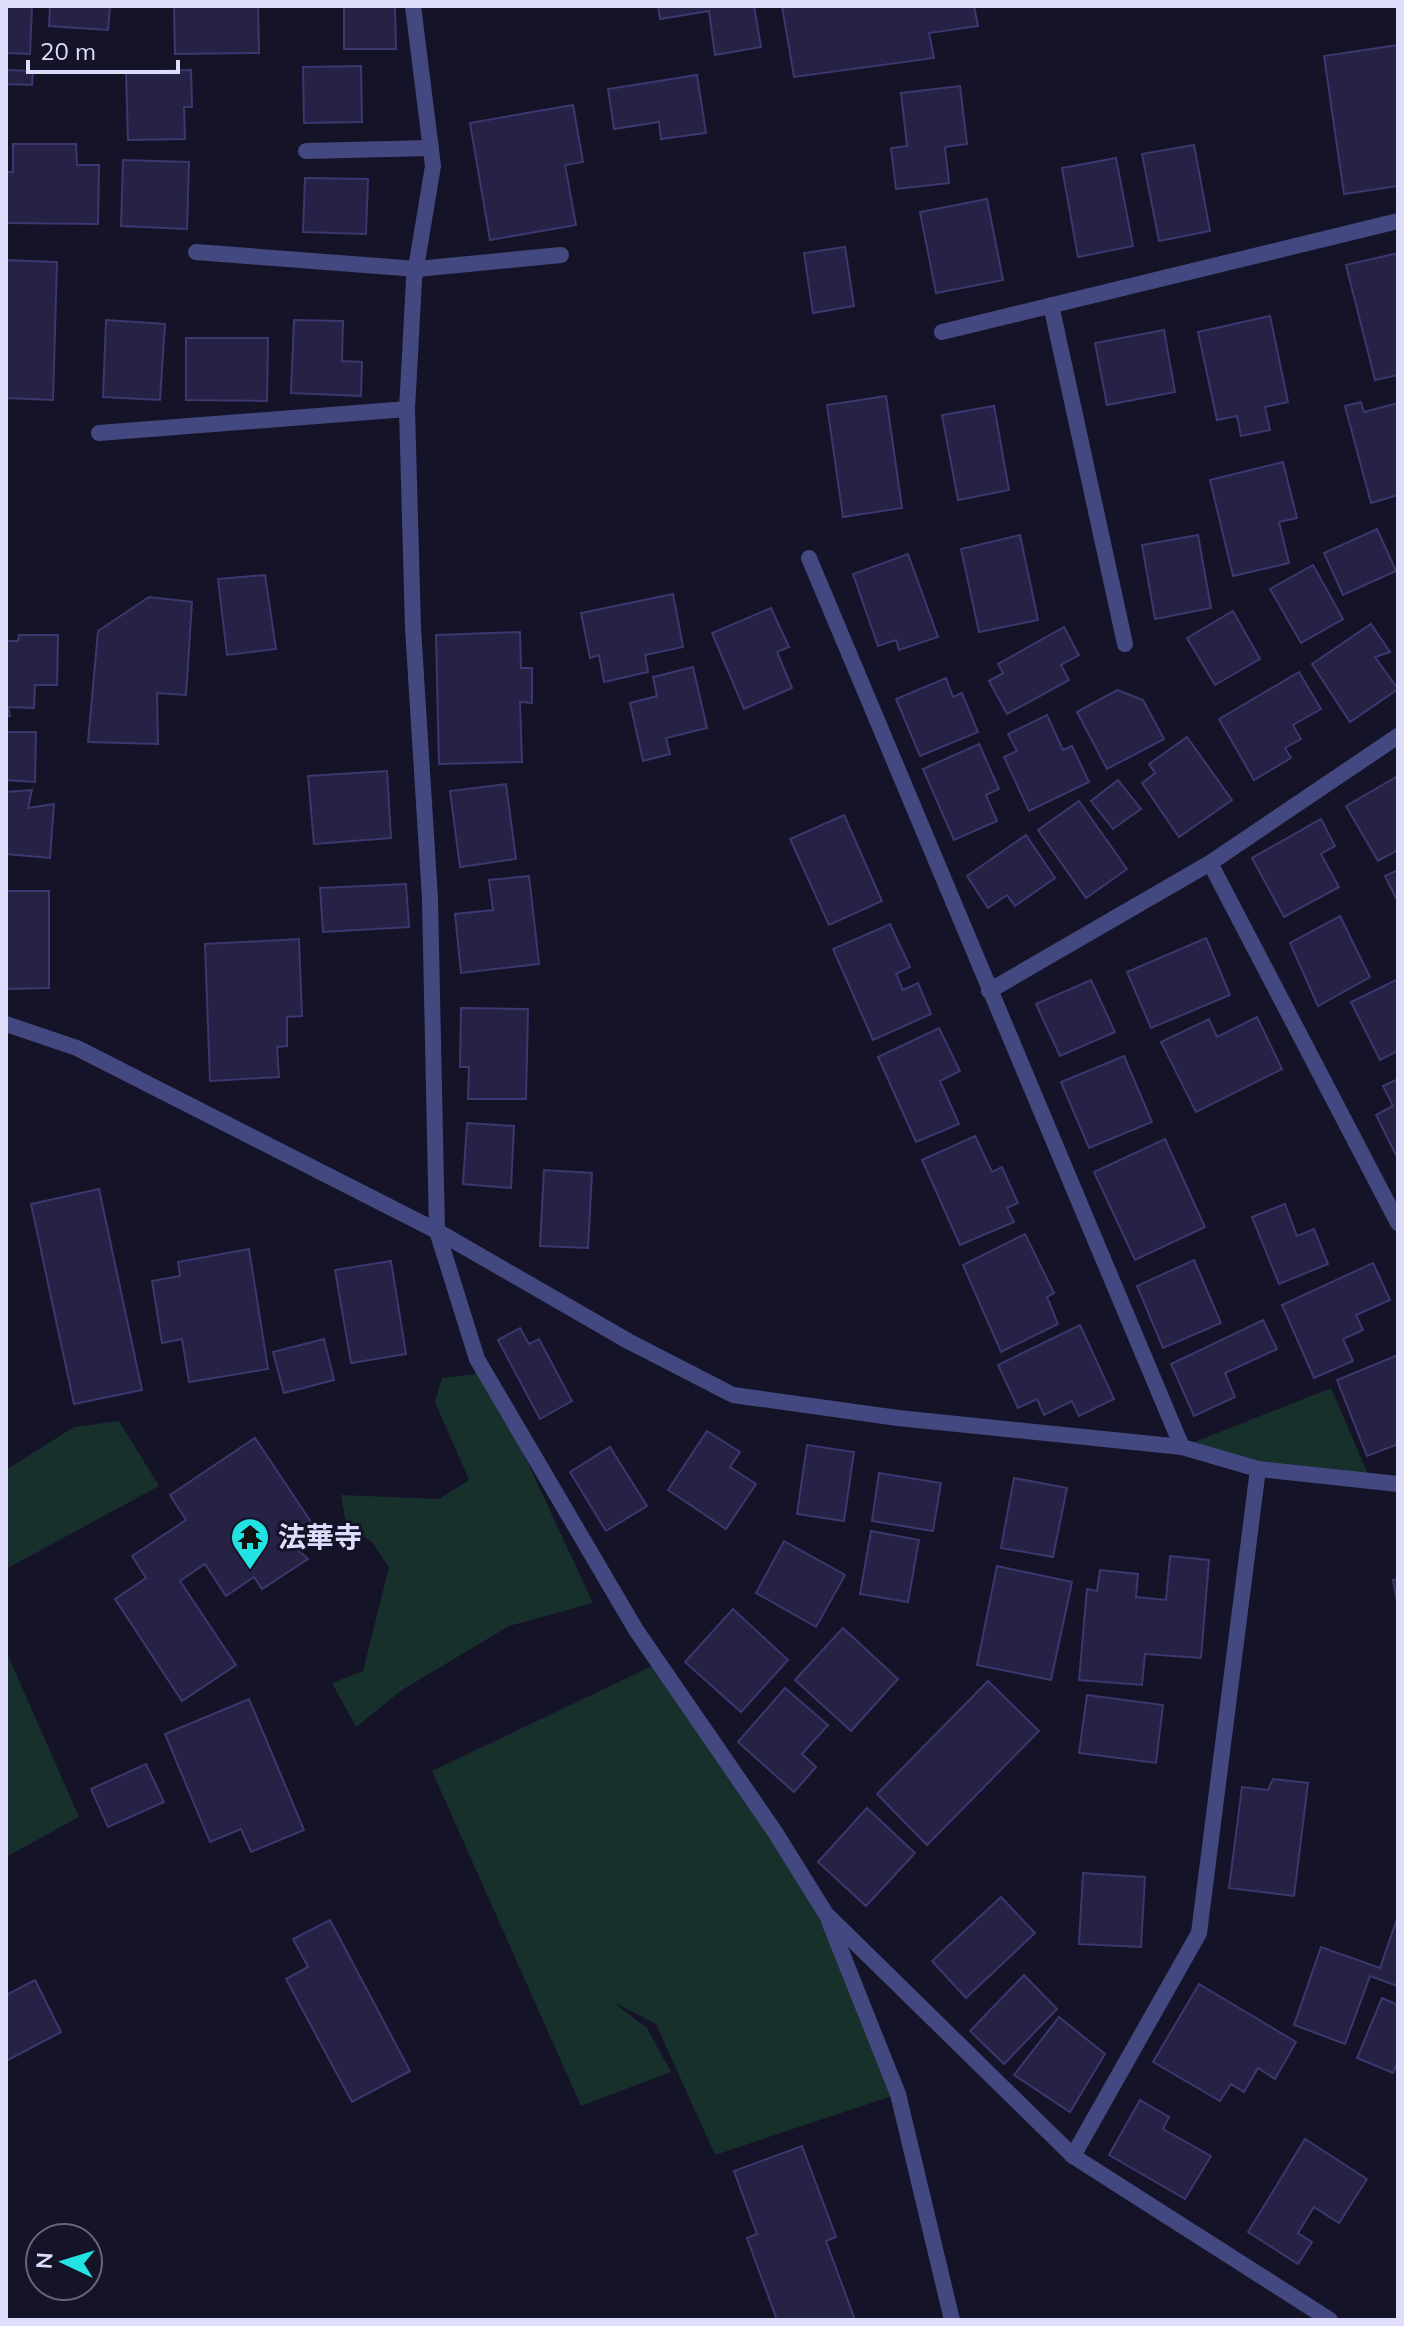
<svg xmlns="http://www.w3.org/2000/svg" width="1404" height="2326" font-family="Mulish,'Noto Sans JP',sans-serif">
<style>
.green{fill:#17302c}
.building{fill:#252245;stroke:#3c376e;stroke-width:2}
.lines{fill:none;stroke-linecap:round;stroke-linejoin:round}
.service{stroke:#444880;stroke-width:16}
.minor{stroke:#444880;stroke-width:16}
.labels{text-anchor:middle;stroke-width:6;stroke-linejoin:round;paint-order:stroke}
.poi-label{font-size:28px;font-weight:bold;fill:#deddfb;stroke:#151327;text-anchor:start}
</style>
<rect width="100%" height="100%" fill="#151327"/>
<!-- green -->
<g class="green">
<path d="M486 1373 593 1603 509 1626 402 1690 356 1727 332 1683 363 1671 389 1567 372 1542 346 1524 341 1495 439 1499 469 1480 435 1402 442 1378Z"/>
<path d="M1331 1388 1371 1481 1182 1447Z"/>
<path d="M119 1421 159 1486 6 1569V1470L74 1427Z"/>
<path d="M6 1651 79 1817 6 1857Z"/>
<path d="M652 1666 806 1882 898 2094 715 2155 656 2024 613 2002 647 2028 671 2072 581 2106 432 1771Z"/>
</g>
<!-- building -->
<g class="building">
<path d="M6 6H32L30 54 6 53Z"/>
<path d="M50 6H110L108 30 49 26Z"/>
<path d="M174 6H258L259 53 175 54Z"/>
<path d="M344 6H395L396 49H344Z"/>
<path d="M658 6H754L761 47 715 55 709 11 660 19Z"/>
<path d="M782 6H974L978 26 929 33 934 58 794 77Z"/>
<path d="M1398 45V186L1344 194 1324 56Z"/>
<path d="M361 66 362 122 304 123 303 67Z"/>
<path d="M6 70 33 71 32 85 7 84 6 102Z"/>
<path d="M191 70 192 107H184L185 139 128 140 126 72Z"/>
<path d="M697 75 706 133 661 139 659 122 614 129 608 89Z"/>
<path d="M960 86 967 144 945 147 949 183 896 189 891 148 907 146 901 93Z"/>
<path d="M573 105 583 162 565 165 576 225 490 240 470 123Z"/>
<path d="M13 144H76L77 165H99L98 224 6 223V172H13Z"/>
<path d="M1194 145 1210 231 1159 241 1142 154Z"/>
<path d="M1116 158 1133 246 1078 257 1062 168Z"/>
<path d="M123 160 189 162 187 229 121 226Z"/>
<path d="M305 178 368 179 366 234 303 232Z"/>
<path d="M987 199 1003 280 936 293 920 212Z"/>
<path d="M845 247 854 306 813 313 804 253Z"/>
<path d="M1398 253V375L1375 380 1346 265Z"/>
<path d="M6 260 57 262 53 400 6 398Z"/>
<path d="M1270 316 1288 402 1265 407 1270 430 1241 436 1237 416 1217 420 1198 332Z"/>
<path d="M106 320 165 324 160 400 103 397Z"/>
<path d="M294 320 343 321 342 361 362 362 361 396 291 393Z"/>
<path d="M1164 330 1175 392 1107 405 1095 343Z"/>
<path d="M186 338H268L267 401 186 400Z"/>
<path d="M886 396 902 508 843 517 827 405Z"/>
<path d="M1361 402 1364 412 1398 403V495L1371 503 1345 406Z"/>
<path d="M994 406 1009 490 958 500 942 415Z"/>
<path d="M1283 462 1297 518 1279 522 1289 563 1233 576 1210 480Z"/>
<path d="M1377 529 1396 571 1343 595 1324 553Z"/>
<path d="M1020 535 1038 620 979 632 961 549Z"/>
<path d="M1198 535 1211 608 1155 619 1142 545Z"/>
<path d="M908 554 938 637 899 650 896 640 878 646 853 574Z"/>
<path d="M1313 565 1343 619 1301 643 1270 589Z"/>
<path d="M265 575 276 649 227 655 218 579Z"/>
<path d="M673 594 683 647 645 655 648 672 604 682 599 655 590 658 581 613Z"/>
<path d="M149 597 192 602 186 695 157 693 158 744 88 742 98 631Z"/>
<path d="M771 608 789 647 777 652 792 688 744 709 712 633Z"/>
<path d="M1233 611 1260 659 1215 685 1187 638Z"/>
<path d="M1371 624 1390 652 1375 657 1398 689 1350 722 1312 664Z"/>
<path d="M1064 627 1079 655 1061 665 1069 680 1007 714 989 681 1003 673 998 664Z"/>
<path d="M520 632 521 668H532V703L520 702 522 762 439 764 436 635Z"/>
<path d="M19 635H58L57 685H35L34 708 8 707 10 716H6V641H18Z"/>
<path d="M693 667 707 728 666 738 670 754 643 761 630 703 657 696 653 677Z"/>
<path d="M1299 672 1321 709 1293 725 1301 739 1285 748 1291 758 1254 780 1219 719Z"/>
<path d="M946 678 953 697 962 693 978 732 920 756 896 699Z"/>
<path d="M1117 690 1143 700 1164 739 1107 769 1077 712Z"/>
<path d="M1047 715 1063 750 1072 746 1089 782 1029 811 1004 757 1017 751 1008 734Z"/>
<path d="M6 732H36L35 782 6 780Z"/>
<path d="M1187 737 1232 800 1179 837 1142 783 1155 773 1149 764Z"/>
<path d="M979 744 999 789 986 795 997 821 954 840 923 769Z"/>
<path d="M387 771 391 838 314 844 308 776Z"/>
<path d="M1398 776V850L1378 861 1346 806Z"/>
<path d="M1118 780 1141 809 1113 829 1091 801Z"/>
<path d="M506 784 516 859 460 867 450 791Z"/>
<path d="M32 790 28 808 54 804 50 858 6 854V792Z"/>
<path d="M1079 801 1127 869 1086 898 1038 830Z"/>
<path d="M844 815 882 901 829 925 790 839Z"/>
<path d="M1321 819 1335 846 1321 854 1339 887 1284 917 1252 858Z"/>
<path d="M1026 835 1055 878 1015 906 1007 895 988 908 967 876Z"/>
<path d="M1398 870V902L1385 876Z"/>
<path d="M529 876 539 964 461 973 455 914 493 910 489 880Z"/>
<path d="M406 884 409 927 323 932 320 888Z"/>
<path d="M6 891H49V988L6 989Z"/>
<path d="M1340 916 1370 977 1318 1006 1290 943Z"/>
<path d="M890 924 910 967 896 974 903 990 918 983 931 1014 873 1040 833 949Z"/>
<path d="M1206 938 1230 995 1151 1028 1127 972Z"/>
<path d="M299 939 302 1016 287 1017V1046L277 1047 279 1077 210 1081 205 944Z"/>
<path d="M1398 979V1051L1380 1060 1351 1002Z"/>
<path d="M1091 980 1115 1032 1060 1056 1036 1004Z"/>
<path d="M461 1008 528 1009 526 1099H468L469 1067H460Z"/>
<path d="M1257 1017 1282 1069 1196 1112 1161 1042 1209 1019 1217 1037Z"/>
<path d="M939 1028 960 1071 940 1081 959 1124 916 1142 878 1057Z"/>
<path d="M1124 1056 1152 1122 1089 1148 1061 1082Z"/>
<path d="M1398 1079V1159L1376 1115 1393 1106 1383 1086Z"/>
<path d="M467 1123 514 1126 511 1188 463 1184Z"/>
<path d="M975 1136 992 1172 1002 1167 1018 1203 1007 1208 1014 1222 960 1245 922 1160Z"/>
<path d="M1165 1139 1205 1227 1135 1260 1094 1172Z"/>
<path d="M544 1170 592 1173 588 1248 540 1246Z"/>
<path d="M99 1189 142 1390 74 1404 31 1204Z"/>
<path d="M1285 1204 1297 1236 1314 1229 1328 1264 1279 1284 1252 1217Z"/>
<path d="M1025 1234 1054 1293 1047 1297 1058 1324 1001 1352 963 1265Z"/>
<path d="M249 1249 268 1369 189 1382 182 1339 162 1343 152 1281 180 1276 178 1262Z"/>
<path d="M1194 1260 1221 1323 1163 1348 1137 1286Z"/>
<path d="M391 1261 406 1354 351 1363 335 1270Z"/>
<path d="M1373 1263 1390 1300 1356 1315 1363 1330 1343 1339 1353 1361 1314 1378 1282 1305Z"/>
<path d="M1263 1320 1277 1349 1225 1373 1235 1397 1194 1416 1171 1364Z"/>
<path d="M1080 1325 1114 1399 1079 1416 1072 1401 1044 1415 1037 1399 1018 1408 998 1365Z"/>
<path d="M520 1328 529 1344 539 1339 572 1401 540 1419 498 1340Z"/>
<path d="M324 1339 334 1380 284 1393 273 1352Z"/>
<path d="M1398 1355V1444L1367 1456 1337 1380Z"/>
<path d="M707 1431 740 1452 730 1467 756 1484 726 1529 668 1490Z"/>
<path d="M255 1438 315 1528 291 1544 308 1559 262 1589 254 1577 226 1596 205 1564 180 1581 236 1665 182 1701 115 1599 146 1578 132 1556 186 1520 170 1495Z"/>
<path d="M807 1445 854 1452 844 1521 797 1514Z"/>
<path d="M610 1447 647 1506 606 1531 570 1472Z"/>
<path d="M879 1473 941 1483 933 1531 872 1521Z"/>
<path d="M1014 1478 1067 1488 1053 1557 1001 1548Z"/>
<path d="M871 1531 919 1540 908 1602 860 1594Z"/>
<path d="M784 1541 845 1575 816 1627 756 1593Z"/>
<path d="M1170 1556 1209 1560 1201 1658 1145 1654 1142 1685 1079 1680 1087 1589 1097 1591 1100 1570 1138 1574 1136 1597 1166 1600Z"/>
<path d="M997 1566 1072 1582 1051 1680 977 1665Z"/>
<path d="M1398 1579V1607L1393 1580Z"/>
<path d="M733 1609 788 1660 741 1712 685 1662Z"/>
<path d="M843 1628 898 1679 851 1731 795 1680Z"/>
<path d="M988 1681 1039 1731 927 1845 877 1794Z"/>
<path d="M785 1688 828 1725 802 1754 816 1767 794 1792 738 1742Z"/>
<path d="M1087 1695 1163 1705 1156 1763 1079 1753Z"/>
<path d="M249 1699 304 1830 251 1852 241 1829 210 1842 165 1734Z"/>
<path d="M146 1764 164 1802 108 1827 91 1789Z"/>
<path d="M1273 1779 1308 1783 1294 1896 1229 1888 1242 1787 1268 1790Z"/>
<path d="M867 1808 915 1853 866 1906 818 1862Z"/>
<path d="M1083 1873 1145 1877 1141 1947 1079 1944Z"/>
<path d="M1001 1897 1035 1933 966 1998 932 1961Z"/>
<path d="M1398 1916V1986L1370 1976 1345 2044 1294 2025 1321 1947 1380 1968Z"/>
<path d="M330 1920 410 2071 352 2102 286 1979 308 1967 293 1939Z"/>
<path d="M1024 1975 1057 2009 1004 2064 970 2031Z"/>
<path d="M35 1980 61 2032 6 2061V1995Z"/>
<path d="M1199 1984 1296 2042 1275 2079 1258 2068 1244 2092 1231 2084 1220 2101 1153 2062Z"/>
<path d="M1382 1998 1398 2005V2061L1393 2073 1357 2058Z"/>
<path d="M1059 2017 1105 2054 1070 2112 1014 2075Z"/>
<path d="M1140 2100 1169 2117 1163 2129 1211 2156 1185 2199 1109 2155Z"/>
<path d="M1305 2139 1367 2179 1339 2223 1314 2207 1298 2233 1312 2242 1298 2264 1248 2232Z"/>
<path d="M802 2146 836 2237 826 2241 855 2320H777L747 2238 757 2234 734 2171Z"/>
</g>
<g class="lines">
<!-- service -->
<path class="service" d="M1073 2156 1199 1933 1258 1469"/>
<!-- minor -->
<g class="minor">
<path d="M413 6 433 166 414 280 407 409 413 628 430 899 437 1231 477 1359 636 1630 775 1832 826 1914 1073 2156 1330 2320"/>
<path d="M306 151 431 148"/>
<path d="M196 252 417 269 561 255"/>
<path d="M1051 305 1125 644"/>
<path d="M942 332 1398 221"/>
<path d="M99 433 407 409"/>
<path d="M809 558 1182 1447"/>
<path d="M1210 863 1398 1223"/>
<path d="M989 991 1210 863 1398 736"/>
<path d="M6 1024 77 1048 437 1231 628 1341 733 1395 898 1418 1182 1447 1258 1469 1398 1484"/>
<path d="M829 1921 898 2094 952 2320"/>
</g>
</g>
<!-- icons -->
<defs>
<symbol id="temple-pin" viewBox="-11 -11 22 30"><path d="M0 17L-7.5 6A9.5 9.5 0 1 1 7.5 6Z" fill="#22e2e2" stroke="#151327"/><path d="M0-6L5-2H3V0L6.5 2.5H4V6H1.5V3h-3V6H-4V2.5H-6.5L-3 0V-2H-5Z" fill="#111"/></symbol>
</defs>
<g fill-rule="evenodd">
<use href="#temple-pin" x="228" y="1515" width="44" height="60"/>
</g>
<g class="labels">
<!-- poi labels -->
<g class="poi-label">
<text x="278" y="1547">法華寺</text>
</g>
</g>
<!-- border -->
<rect width="1404" height="2326" fill="none" stroke="#deddfb" stroke-width="16"/>
<!-- north arrow -->
<g transform="translate(64 2262) rotate(274)"><circle r="38" fill="#151327" stroke="#65647c" stroke-width="2"/>
<path d="M0-6L14 30L0 20L-14 30Z" fill="#22e2e2"/>
<text y="-12" font-size="22" font-weight="bold" text-anchor="middle" fill="#deddfb">N</text>
</g>
<!-- scale -->
<path d="M28 60v12h150v-12" fill="none" stroke="#deddfb" stroke-width="4"/>
<text x="40" y="60" font-size="24" fill="#deddfb" stroke="#151327" stroke-width="6" paint-order="stroke">20 m</text>
</svg>
